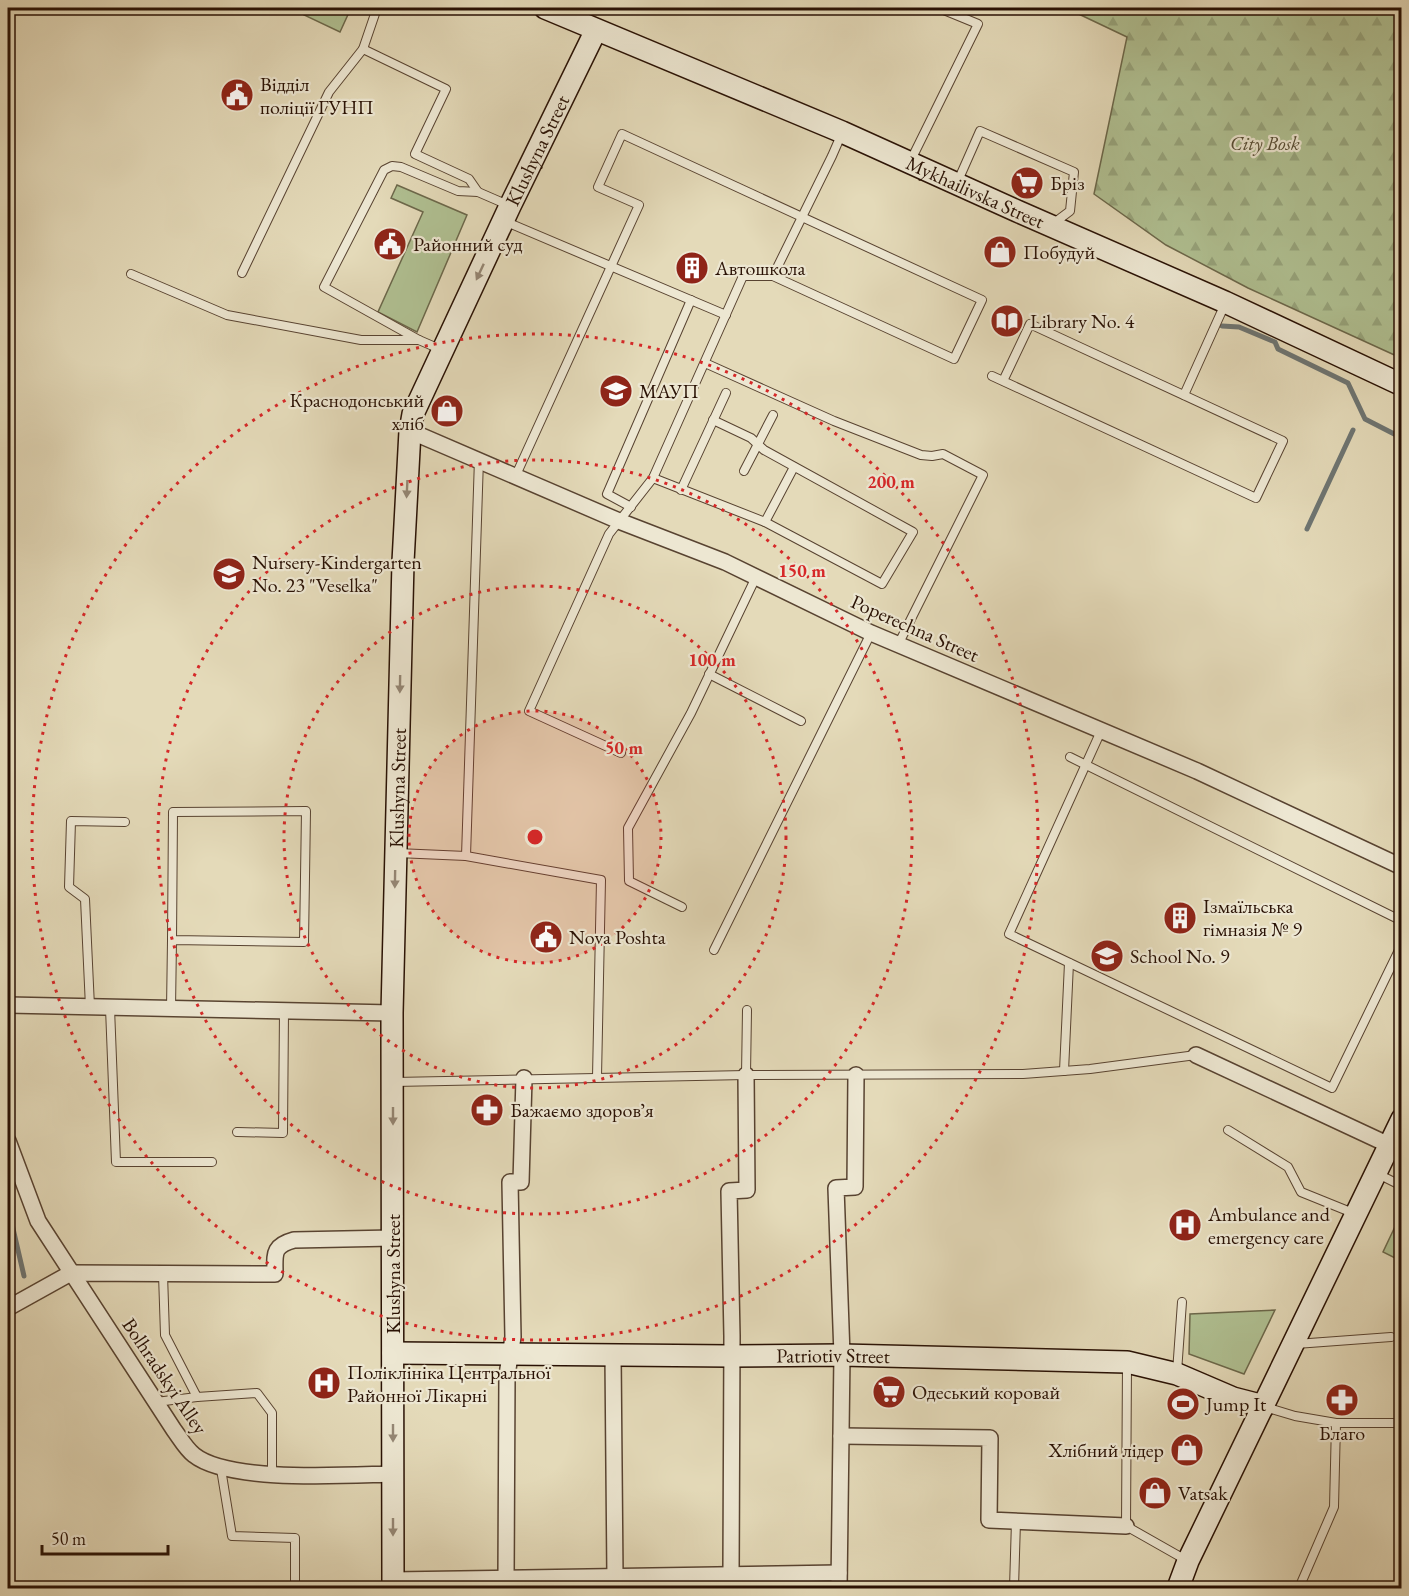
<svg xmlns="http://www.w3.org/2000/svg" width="1409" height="1596" font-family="'EB Garamond',serif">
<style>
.green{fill:#b0c092;stroke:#6c684b;stroke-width:1.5}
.forest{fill:url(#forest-firs);stroke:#6c684b;stroke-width:1.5}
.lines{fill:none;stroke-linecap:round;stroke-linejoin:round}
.stream{stroke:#6e7572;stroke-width:5}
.lane-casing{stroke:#584331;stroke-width:10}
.street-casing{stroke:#584331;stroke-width:18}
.secondary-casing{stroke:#291104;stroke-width:24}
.lane{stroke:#ede7d2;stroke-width:8}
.street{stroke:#ede7d2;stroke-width:15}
.secondary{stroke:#ede7d2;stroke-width:21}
.oneway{fill:#958775}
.ring{fill:none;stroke:#d62828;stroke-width:3;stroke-dasharray:3 6}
.labels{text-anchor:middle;stroke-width:4.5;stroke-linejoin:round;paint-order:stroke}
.poi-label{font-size:20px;fill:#291104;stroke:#ede7d2;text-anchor:start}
.park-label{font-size:20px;font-style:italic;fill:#584e36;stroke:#ede7d2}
.street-label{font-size:20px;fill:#291104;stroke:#ede7d2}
.centre{fill:#d62828;stroke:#ede7d2;stroke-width:3}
.ring-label{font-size:18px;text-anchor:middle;font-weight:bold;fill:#d62828;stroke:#ede7d2;stroke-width:4.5;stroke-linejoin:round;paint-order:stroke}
</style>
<defs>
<pattern id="forest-firs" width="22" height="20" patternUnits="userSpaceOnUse" patternTransform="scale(1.5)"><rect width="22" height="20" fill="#b0c092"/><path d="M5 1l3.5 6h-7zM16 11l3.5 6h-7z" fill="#97a47c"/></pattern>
</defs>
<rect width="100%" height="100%" fill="#e4dab9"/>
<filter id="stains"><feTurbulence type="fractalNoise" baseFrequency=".00333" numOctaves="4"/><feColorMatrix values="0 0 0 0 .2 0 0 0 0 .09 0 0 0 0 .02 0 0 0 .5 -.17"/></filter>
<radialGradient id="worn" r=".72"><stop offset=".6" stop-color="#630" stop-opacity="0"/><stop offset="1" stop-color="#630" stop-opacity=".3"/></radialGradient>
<!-- green -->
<g class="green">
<path d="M307 8H351L340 32 304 15Z"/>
<path d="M397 185 467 215 417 332 378 312 423 212 391 198Z"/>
<path d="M1401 1214 1402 1261H1401L1383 1252Z"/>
<path d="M1275 1310 1244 1374 1189 1354 1190 1314Z"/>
</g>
<!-- forest -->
<path class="forest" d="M1066 8H1401V358L1248 288 1166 245 1094 194 1127 37Z"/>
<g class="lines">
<!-- stream -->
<g class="stream">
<path d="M8 16 11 8"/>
<path d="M1222 326 1239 327 1275 342 1278 349 1348 383 1365 419 1402 438"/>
<path d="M1307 529 1353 430"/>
<path d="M8 1207 24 1276"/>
</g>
<defs>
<g id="lane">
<path d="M363 49 446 89 415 154 469 179 478 192 508 205"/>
<path d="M910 162 978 24 939 8"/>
<path d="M957 183 980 131 1074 172 1070 211 1054 223"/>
<path d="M504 221 726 315"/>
<path d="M242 273 329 92 363 49 377 8"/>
<path d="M131 274 227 315 361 340H419L442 350"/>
<path d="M773 276 832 156 842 133"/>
<path d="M419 340 324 287 384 170 392 166 401 167 458 191 478 192"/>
<path d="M705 363 834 421 921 455 932 456 943 454 983 475 898 645"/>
<path d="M992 376 1256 498 1283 441 1030 324 1003 381"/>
<path d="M1184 395 1225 304"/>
<path d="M744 471 773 415"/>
<path d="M516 475 639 205 598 187 622 134 982 300 954 359 773 276H743L653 478 609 534 529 711 621 753"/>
<path d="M653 478 765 522 882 584 913 532 764 450 751 438 713 420"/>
<path d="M681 490 726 393"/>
<path d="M631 507 607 494 691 300"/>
<path d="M765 522 794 467"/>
<path d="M709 674 801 721"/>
<path d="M1101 731 1009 934 1332 1088 1402 944"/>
<path d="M1070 757 1402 921"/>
<path d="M397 853 466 856 601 880 597 1077"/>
<path d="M466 856 479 459"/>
<path d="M682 907 629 881 628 828 691 713 756 577"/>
<path d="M714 950 871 633"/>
<path d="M90 1007 85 899 69 887 71 821 125 822"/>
<path d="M110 1008 116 1162H212"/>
<path d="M171 1009 172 940 173 812 306 811 304 942 172 940"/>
<path d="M1064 1071 1069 963"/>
<path d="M746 1075 747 1010"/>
<path d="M394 1082 746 1075 1023 1074 1090 1069 1196 1055"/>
<path d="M1228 1130 1288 1167 1301 1192 1353 1213"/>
<path d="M237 1132 283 1133 284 1011"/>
<path d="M1376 1173 1402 1186"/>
<path d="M163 1274 165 1335 197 1397 257 1393 272 1413V1475"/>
<path d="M1296 1344 1391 1337"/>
<path d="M1127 1363 1126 1526 1186 1560"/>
<path d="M1177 1372 1182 1302"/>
<path d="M156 1402 197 1397"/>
<path d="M1265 1407 1295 1416 1336 1423 1334 1507 1299 1588"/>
<path d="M1336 1423H1402"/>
<path d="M221 1469 232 1536 295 1538V1588"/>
<path d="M1014 1588 1016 1521"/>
</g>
<g id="street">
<path d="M410 431 619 521 725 562 871 633 1197 771 1402 867"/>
<path d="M8 1005 392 1013"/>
<path d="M1196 1055 1389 1145"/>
<path d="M8 1141 38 1221 174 1430C180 1438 186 1449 194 1455 229 1483 346 1475 393 1474"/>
<path d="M8 1308 71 1273 275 1274C275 1254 272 1246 294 1240L393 1238"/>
<path d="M613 1355 615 1577"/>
<path d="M841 1436 990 1438 989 1520 1126 1526"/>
<path d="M731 1575 732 1336 729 1191 747 1190 746 1075"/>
<path d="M506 1579 507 1375 513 1337 510 1182H521L524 1078"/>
<path d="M393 1580 839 1573"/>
<path d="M839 1588 842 1355 836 1188 855 1187 856 1075"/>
</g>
<g id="secondary">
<path id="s1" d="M545 8 842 132 1017 211 1225 302 1402 385"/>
<path id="s2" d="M393 1353 731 1356 842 1355 1127 1362 1177 1374 1233 1398 1264 1406"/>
<path id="s3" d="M393 1588 392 1013 403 562 410 431 413 414 510 206 596 30"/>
<path d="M1178 1588 1188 1561 1402 1119"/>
</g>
</defs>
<!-- lane casing -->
<use href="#lane" class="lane-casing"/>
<!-- street casing -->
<use href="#street" class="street-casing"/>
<!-- secondary casing -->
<use href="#secondary" class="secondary-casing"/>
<!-- lane -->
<use href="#lane" class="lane"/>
<!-- street -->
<use href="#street" class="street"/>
<!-- secondary -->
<use href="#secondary" class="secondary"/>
</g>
<!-- one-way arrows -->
<defs><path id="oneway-solid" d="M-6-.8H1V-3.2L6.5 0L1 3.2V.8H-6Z" transform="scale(1.5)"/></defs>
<g class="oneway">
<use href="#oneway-solid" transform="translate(480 272) rotate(115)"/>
<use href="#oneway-solid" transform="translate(407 489) rotate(93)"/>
<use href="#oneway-solid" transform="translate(400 684) rotate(91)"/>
<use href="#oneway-solid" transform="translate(395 879) rotate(91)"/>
<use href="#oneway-solid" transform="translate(393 1116) rotate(90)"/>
<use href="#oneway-solid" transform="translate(393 1433) rotate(90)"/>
<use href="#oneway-solid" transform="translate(393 1527) rotate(90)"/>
</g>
<!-- distance rings -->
<circle cx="535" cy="837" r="126" fill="#d62828" fill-opacity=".12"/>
<g class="ring">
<circle cx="535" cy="837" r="126"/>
<circle cx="535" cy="837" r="251"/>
<circle cx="535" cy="837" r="377"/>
<circle cx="535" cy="837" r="503"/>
</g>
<!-- icons -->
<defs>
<symbol id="civic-disc" viewBox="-11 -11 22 22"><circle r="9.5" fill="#8f2418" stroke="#ede7d2"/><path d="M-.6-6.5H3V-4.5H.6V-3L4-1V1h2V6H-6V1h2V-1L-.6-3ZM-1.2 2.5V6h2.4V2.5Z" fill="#fff"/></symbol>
<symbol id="supermarket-disc" viewBox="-11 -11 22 22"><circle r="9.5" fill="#8f2418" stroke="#ede7d2"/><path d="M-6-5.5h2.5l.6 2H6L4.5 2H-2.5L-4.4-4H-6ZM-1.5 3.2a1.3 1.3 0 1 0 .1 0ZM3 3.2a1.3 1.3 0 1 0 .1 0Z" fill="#fff"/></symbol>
<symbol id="shop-disc" viewBox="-11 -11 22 22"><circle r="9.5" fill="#8f2418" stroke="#ede7d2"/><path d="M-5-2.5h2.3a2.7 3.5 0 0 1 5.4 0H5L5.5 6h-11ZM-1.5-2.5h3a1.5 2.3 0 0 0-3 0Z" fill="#fff"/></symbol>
<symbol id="building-disc" viewBox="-11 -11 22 22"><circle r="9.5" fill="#8f2418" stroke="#ede7d2"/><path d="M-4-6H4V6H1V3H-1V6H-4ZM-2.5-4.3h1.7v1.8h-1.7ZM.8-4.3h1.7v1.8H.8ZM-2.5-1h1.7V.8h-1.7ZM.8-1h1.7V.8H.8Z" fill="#fff"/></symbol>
<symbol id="library-disc" viewBox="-11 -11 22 22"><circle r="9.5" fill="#8f2418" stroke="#ede7d2"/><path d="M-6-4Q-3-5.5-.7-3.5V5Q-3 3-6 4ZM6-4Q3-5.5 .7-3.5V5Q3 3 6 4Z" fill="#fff"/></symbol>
<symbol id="university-disc" viewBox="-11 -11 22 22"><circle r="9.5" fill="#8f2418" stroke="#ede7d2"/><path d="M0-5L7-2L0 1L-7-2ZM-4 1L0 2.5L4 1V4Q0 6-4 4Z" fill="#fff"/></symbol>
<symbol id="school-disc" viewBox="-11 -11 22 22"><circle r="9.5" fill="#8f2418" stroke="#ede7d2"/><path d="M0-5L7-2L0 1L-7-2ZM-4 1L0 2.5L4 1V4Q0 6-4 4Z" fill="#fff"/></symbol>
<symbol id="pharmacy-disc" viewBox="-11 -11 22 22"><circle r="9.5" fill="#8f2418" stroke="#ede7d2"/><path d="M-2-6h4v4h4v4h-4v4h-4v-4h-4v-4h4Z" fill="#fff"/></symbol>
<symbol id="hospital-disc" viewBox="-11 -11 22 22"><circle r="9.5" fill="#8f2418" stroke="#ede7d2"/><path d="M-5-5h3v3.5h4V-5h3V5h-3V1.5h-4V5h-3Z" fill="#fff"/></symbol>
<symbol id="stadium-disc" viewBox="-11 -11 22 22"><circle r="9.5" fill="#8f2418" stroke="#ede7d2"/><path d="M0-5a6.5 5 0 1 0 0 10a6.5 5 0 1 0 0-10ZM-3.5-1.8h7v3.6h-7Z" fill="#fff"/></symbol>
</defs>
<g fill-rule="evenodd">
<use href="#civic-disc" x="218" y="76" width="38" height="38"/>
<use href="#supermarket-disc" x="1008" y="164" width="38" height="38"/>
<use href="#civic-disc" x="371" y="225" width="38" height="38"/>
<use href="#shop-disc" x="981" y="233" width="38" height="38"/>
<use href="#building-disc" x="673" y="249" width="38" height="38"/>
<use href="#library-disc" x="988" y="302" width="38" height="38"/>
<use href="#university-disc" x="597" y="372" width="38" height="38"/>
<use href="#shop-disc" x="428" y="392" width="38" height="38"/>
<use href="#school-disc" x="210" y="555" width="38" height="38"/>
<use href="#building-disc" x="1161" y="899" width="38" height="38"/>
<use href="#civic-disc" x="527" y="918" width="38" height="38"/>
<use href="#school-disc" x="1088" y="937" width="38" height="38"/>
<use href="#pharmacy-disc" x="468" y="1091" width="38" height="38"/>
<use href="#hospital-disc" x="1166" y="1206" width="38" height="38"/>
<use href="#hospital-disc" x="305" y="1364" width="38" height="38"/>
<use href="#supermarket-disc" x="870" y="1373" width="38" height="38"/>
<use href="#pharmacy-disc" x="1323" y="1381" width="38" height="38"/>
<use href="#stadium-disc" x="1164" y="1385" width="38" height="38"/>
<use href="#shop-disc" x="1168" y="1431" width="38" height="38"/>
<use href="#shop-disc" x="1136" y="1474" width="38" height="38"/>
</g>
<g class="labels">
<!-- poi labels -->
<g class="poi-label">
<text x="260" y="91">Відділ<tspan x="260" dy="23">поліції ГУНП</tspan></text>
<text x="1050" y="190">Бріз</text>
<text x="413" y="251">Районний суд</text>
<text x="1023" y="259">Побудуй</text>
<text x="715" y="275">Автошкола</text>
<text x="1030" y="328">Library No. 4</text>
<text x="639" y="398">МАУП</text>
<text x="424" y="407" text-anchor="end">Краснодонський<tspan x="424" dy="23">хліб</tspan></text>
<text x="252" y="569">Nursery-Kindergarten<tspan x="252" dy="23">No. 23 "Veselka"</tspan></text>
<text x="1203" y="913">Ізмаїльська<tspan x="1203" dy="23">гімназія № 9</tspan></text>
<text x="569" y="944">Nova Poshta</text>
<text x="1130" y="963">School No. 9</text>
<text x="510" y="1117">Бажаємо здоровʼя</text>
<text x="1208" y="1221">Ambulance and<tspan x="1208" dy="23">emergency care</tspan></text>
<text x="347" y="1379">Поліклініка Центральної<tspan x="347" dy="23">Районної Лікарні</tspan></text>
<text x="912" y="1399">Одеський коровай</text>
<text x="1206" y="1411">Jump It</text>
<text x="1342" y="1440" text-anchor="middle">Благо</text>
<text x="1164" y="1457" text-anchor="end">Хлібний лідер</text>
<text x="1178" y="1500">Vatsak</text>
</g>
<!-- park labels -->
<g class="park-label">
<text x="1265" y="150">City Bosk</text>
</g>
<!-- street labels -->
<g class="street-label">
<text dy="7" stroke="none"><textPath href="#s3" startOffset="1466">Klushyna Street</textPath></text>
<text dy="7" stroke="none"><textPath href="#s1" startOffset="468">Mykhailivska Street</textPath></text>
<text transform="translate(915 628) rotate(24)" y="7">Poperechna Street</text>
<text dy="7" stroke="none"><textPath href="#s3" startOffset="800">Klushyna Street</textPath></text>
<text transform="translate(393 1274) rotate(-90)" y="7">Klushyna Street</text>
<text dy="7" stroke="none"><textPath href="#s2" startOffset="440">Patriotiv Street</textPath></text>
<text transform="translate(165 1376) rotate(56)" y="7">Bolhradskyi Alley</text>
</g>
</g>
<circle cx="535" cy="837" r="9" class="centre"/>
<g class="ring-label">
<text x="891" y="488">200 m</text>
<text x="802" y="577">150 m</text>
<text x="712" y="666">100 m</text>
<text x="624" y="754">50 m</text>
</g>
<!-- margin -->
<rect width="1409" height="1596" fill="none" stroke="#e4dab9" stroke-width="30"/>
<rect x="9" y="9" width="1391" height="1578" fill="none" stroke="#291104" stroke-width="3"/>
<rect x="15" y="15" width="1379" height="1566" fill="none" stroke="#291104" stroke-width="1.5"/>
<!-- scale -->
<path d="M42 1545v9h126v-9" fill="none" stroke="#291104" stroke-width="3"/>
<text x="51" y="1545" font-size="18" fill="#291104" stroke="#ede7d2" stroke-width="4.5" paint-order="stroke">50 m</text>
<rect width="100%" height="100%" filter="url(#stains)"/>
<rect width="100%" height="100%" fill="url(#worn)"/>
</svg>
